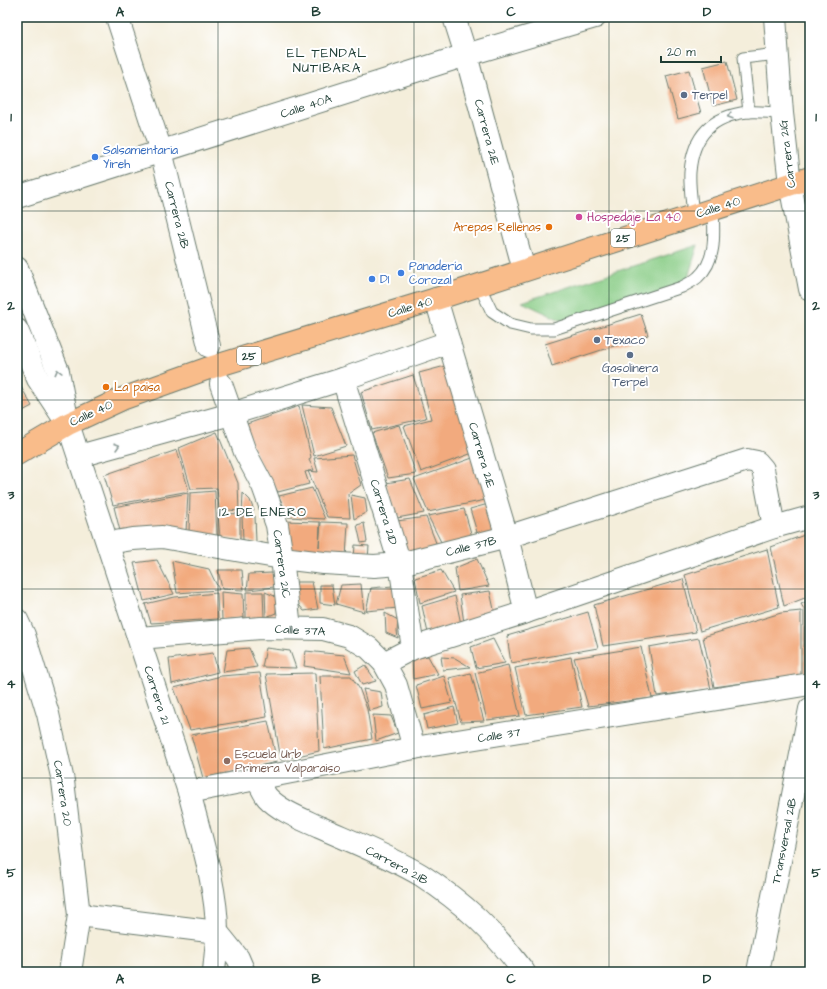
<svg xmlns="http://www.w3.org/2000/svg" width="827" height="989" font-family="'Architects Daughter',sans-serif">
<style>
.green{fill:#88cc85;stroke:#54845c}
.building{fill:#f2aa7e}
.lines{fill:none;stroke-linecap:round;stroke-linejoin:round}
.service-casing{stroke:#6a7b6e;stroke-width:13}
.minor-casing{stroke:#6a7b6e;stroke-width:24}
.tertiary-casing{stroke:#6a7b6e;stroke-width:24}
.trunk-casing{stroke:#6a7b6e;stroke-width:24}
.service{stroke:#fff;stroke-width:11}
.minor{stroke:#fff;stroke-width:22}
.tertiary{stroke:#fff;stroke-width:22}
.trunk{stroke:#f9bc8a;stroke-width:22}
.oneway{stroke:#8f9e9a}
.grid{fill:none;stroke:#1f3d34;stroke-width:1;stroke-opacity:0.55}
.service-dot{fill:#5c6f8a;stroke:#fff;stroke-width:1.5}
.shop-dot{fill:#3f7fe0;stroke:#fff;stroke-width:1.5}
.hotel-dot{fill:#d1479c;stroke:#fff;stroke-width:1.5}
.food-dot{fill:#e8710a;stroke:#fff;stroke-width:1.5}
.education-dot{fill:#8d6e63;stroke:#fff;stroke-width:1.5}
.labels{text-anchor:middle;stroke-width:4;stroke-linejoin:round;paint-order:stroke}
.shield{fill:#fff;stroke:#627771;stroke-width:1}
.shield-label{font-size:11px;font-weight:bold;fill:#1f3d34}
.service-label{font-size:12px;fill:#4e5e75;stroke:#fff;text-anchor:start}
.street-label{font-size:12px;fill:#1f3d34;stroke:#fff}
.shop-label{font-size:12px;fill:#366cbe;stroke:#fff;text-anchor:start}
.hotel-label{font-size:12px;fill:#b23c85;stroke:#fff;text-anchor:start}
.food-label{font-size:12px;fill:#c56008;stroke:#fff;text-anchor:end}
.education-label{font-size:12px;fill:#785e54;stroke:#fff;text-anchor:start}
.neighbourhood-label{font-size:13px;letter-spacing:1px;fill:#1f3d34;stroke:#fff}
.neatline{fill:none;stroke:#1f3d34;stroke-width:1.5}
.grid-label{font-size:13px;text-anchor:middle;font-weight:bold;fill:#1f3d34}
</style>
<rect width="100%" height="100%" fill="#fff"/>
<filter id="ink" filterUnits="userSpaceOnUse"><feTurbulence type="fractalNoise" baseFrequency=".025" numOctaves="2"/><feDisplacementMap in="SourceGraphic" scale="8" xChannelSelector="R" yChannelSelector="G"/><feConvolveMatrix kernelMatrix="1 2 1 2 8 2 1 2 1" color-interpolation-filters="sRGB"/></filter>
<filter id="wash" filterUnits="userSpaceOnUse"><feTurbulence type="fractalNoise" baseFrequency=".012" numOctaves="4" result="noise"/><feDisplacementMap in="SourceGraphic" scale="16" xChannelSelector="R" yChannelSelector="G"/><feGaussianBlur stdDeviation="0.9" result="paint"/><feColorMatrix in="noise" values="0 0 0 0 0 0 0 0 0 0 0 0 0 0 0 0 0 1.4 0 .05"/><feComposite in="paint" operator="in"/></filter>
<g filter="url(#wash)">
<rect width="100%" height="100%" fill="#f4eedb"/>
<!-- green -->
<path class="green" d="M698 245 686 284 569 324 522 302Z"/>
<g id="blocks">
<!-- building -->
<g class="building">
<path d="M727 61 737 100 713 106 703 67Z"/>
<path d="M689 70 701 113 678 119 666 76Z"/>
<path d="M641 314 648 335 552 366 545 344Z"/>
<path d="M449 365 478 451 421 472 404 426 431 419 419 373Z"/>
<path d="M413 375 426 418 372 430 361 392Z"/>
<path d="M17 380 32 406 17 414Z"/>
<path d="M302 405 331 407 346 446 314 456Z"/>
<path d="M299 406 311 457 309 460 314 470 305 472 309 484 278 492 260 464 244 425Z"/>
<path d="M399 425 416 474 388 478 372 433Z"/>
<path d="M217 432 238 483 239 511 219 509 217 488 191 489 179 448Z"/>
<path d="M177 450 189 491 113 505 104 475Z"/>
<path d="M352 455 361 485 348 494 350 518 327 517 308 471 318 472 314 458Z"/>
<path d="M478 456 490 499 428 512 414 479Z"/>
<path d="M410 479 424 513 397 518 386 483Z"/>
<path d="M312 488 325 519 288 517 279 496Z"/>
<path d="M215 491 217 536 189 532 190 493Z"/>
<path d="M188 493 186 532 120 531 114 507Z"/>
<path d="M243 493 250 500 254 511 242 514Z"/>
<path d="M351 495 365 498 367 512 354 519Z"/>
<path d="M492 503 502 535 479 539 470 509Z"/>
<path d="M464 509 473 540 443 546 428 516Z"/>
<path d="M218 513 240 514V539L220 538Z"/>
<path d="M242 516H255L256 542 243 540Z"/>
<path d="M426 517 438 548 408 553 397 521Z"/>
<path d="M282 521 320 522 319 547 321 522 348 523 346 558 286 548Z"/>
<path d="M364 523 367 542 361 543 357 525Z"/>
<path d="M810 533V596L784 606 771 547Z"/>
<path d="M355 545 369 546 368 559 354 558Z"/>
<path d="M767 549 779 607 700 631 685 575Z"/>
<path d="M477 559 489 586 458 591 455 568Z"/>
<path d="M157 560 174 594 144 601 134 563Z"/>
<path d="M172 561 209 569 219 590 177 593Z"/>
<path d="M218 570H242L244 590 222 589Z"/>
<path d="M441 570 454 592 420 603 415 578Z"/>
<path d="M272 573 275 587 247 590 249 574Z"/>
<path d="M683 579 696 632 603 646 594 605Z"/>
<path d="M295 582H312L318 609 304 611 296 601Z"/>
<path d="M361 584 364 612 336 604 341 585Z"/>
<path d="M320 585H332L335 605 320 603Z"/>
<path d="M393 586 398 608 366 611 371 588Z"/>
<path d="M490 591 495 614 464 623 460 595Z"/>
<path d="M221 592 243 594 244 618 222 620Z"/>
<path d="M246 592H263L264 617 246 619Z"/>
<path d="M265 592 277 597 276 613 266 617Z"/>
<path d="M217 593 218 619 151 623 145 604 175 597Z"/>
<path d="M455 596 461 624 428 633 422 606Z"/>
<path d="M810 600V674L804 675V609L801 604Z"/>
<path d="M801 611V675L714 687 703 637 781 613Z"/>
<path d="M588 612 598 648 511 663 507 636Z"/>
<path d="M385 613 398 620 397 631 398 638 386 633Z"/>
<path d="M699 638 711 689 657 696 649 647Z"/>
<path d="M493 639 505 663 476 668 471 647Z"/>
<path d="M641 647 652 698 588 706 574 658Z"/>
<path d="M249 648 257 667 223 672 227 650Z"/>
<path d="M266 648 290 651 296 668 262 667Z"/>
<path d="M306 651 344 655 351 673 304 666Z"/>
<path d="M213 653 218 672 172 684 169 659Z"/>
<path d="M428 656 438 674 413 679 412 659Z"/>
<path d="M441 657 455 658 470 667 443 670Z"/>
<path d="M571 657 582 707 526 715 515 668Z"/>
<path d="M365 665 376 681 362 685 355 671Z"/>
<path d="M508 665 520 716 487 720 475 673Z"/>
<path d="M260 673 267 717 190 730 174 688 221 676Z"/>
<path d="M315 673 319 751 281 760 266 674Z"/>
<path d="M471 673 484 721 461 722 449 678Z"/>
<path d="M320 676H351L359 688 367 709 372 739 324 749Z"/>
<path d="M444 676 452 703 422 709 416 685Z"/>
<path d="M363 689 381 692 383 707 369 711Z"/>
<path d="M454 707 458 723 427 729 424 715Z"/>
<path d="M373 715 391 716 398 733 376 741Z"/>
<path d="M268 721 277 762 203 778 191 735Z"/>
</g>
</g>
</g>
<g filter="url(#ink)">
<use href="#blocks" fill-opacity="0" stroke="#6a7b6e" stroke-width="1"/>
<g class="lines">
<defs>
<g id="service">
<path d="M749 112 743 58 777 54"/>
<path d="M693 216C692 202 689 186 690 172 693 135 712 116 748 112 759 111 771 113 782 113"/>
<path d="M479 285 492 312 510 324 531 329H554L682 287C687 284 694 281 698 277 717 260 714 233 713 209"/>
</g>
<g id="minor">
<path d="M117 17 161 151 209 346"/>
<path d="M775 17 782 113 790 184 810 289"/>
<path d="M17 197 466 55 595 17"/>
<path d="M436 299 507 537 526 612"/>
<path d="M343 379 400 564 413 648"/>
<path d="M221 384 245 452 263 486 277 525 282 558 290 628"/>
<path d="M79 456 231 414 343 379 449 342"/>
<path d="M108 543 133 539 162 537 282 558 324 563 374 566 400 564 507 537 747 460 757 462 763 469 774 527"/>
<path d="M17 620 24 635 48 714 63 781 79 915 70 972"/>
<path d="M139 638 261 628 323 629 349 636 369 648 384 663 396 685 414 748"/>
<path d="M384 663 413 648 526 612 774 527 810 517"/>
<path d="M257 778C260 784 263 792 267 797 280 811 302 819 319 827 353 842 389 856 421 875 464 903 494 931 524 972"/>
<path d="M189 792 414 748 810 684"/>
<path d="M79 915 217 932 238 958 244 972"/>
<path d="M758 972 810 709"/>
</g>
<g id="tertiary">
<path d="M454 17 466 55 524 270"/>
<path d="M17 268 58 371 68 424 189 792C200 835 217 888 217 932 217 945 215 959 214 972"/>
<path d="M17 330 38 379 63 417"/>
</g>
<path id="trunk" d="M17 454 68 424 122 399 206 369 436 299 810 178"/>
</defs>
<!-- service casing -->
<use href="#service" class="service-casing"/>
<!-- minor casing -->
<use href="#minor" class="minor-casing"/>
<!-- tertiary casing -->
<use href="#tertiary" class="tertiary-casing"/>
<!-- trunk casing -->
<use href="#trunk" class="trunk-casing"/>
<!-- service -->
<use href="#service" class="service"/>
<!-- minor -->
<use href="#minor" class="minor"/>
<!-- tertiary -->
<use href="#tertiary" class="tertiary"/>
<!-- trunk -->
<use href="#trunk" class="trunk"/>
</g>
<!-- one-way arrows -->
<defs><path id="oneway-chevron" d="M-2-3.5L2.5 0L-2 3.5" fill="none" stroke-width="1.6" stroke-linecap="round" stroke-linejoin="round"/></defs>
<g class="oneway">
<use href="#oneway-chevron" transform="translate(730 116) rotate(163)"/>
<use href="#oneway-chevron" transform="translate(58 372) rotate(-105)"/>
<use href="#oneway-chevron" transform="translate(117 446) rotate(-16)"/>
</g>
</g>
<!-- grid -->
<path class="grid" d="M218 17V972M414 17V972M609 17V972M17 211H810M17 400H810M17 589H810M17 778H810"/>
<!-- markers -->
<g class="service-dot">
<circle cx="684" cy="95" r="4"/>
<circle cx="597" cy="340" r="4"/>
<circle cx="630" cy="355" r="4"/>
</g>
<g class="shop-dot">
<circle cx="95" cy="157" r="4"/>
<circle cx="401" cy="273" r="4"/>
<circle cx="372" cy="279" r="4"/>
</g>
<circle class="hotel-dot" cx="579" cy="217" r="4"/>
<g class="food-dot">
<circle cx="549" cy="227" r="4"/>
<circle cx="106" cy="387" r="4"/>
</g>
<circle class="education-dot" cx="227" cy="761" r="4"/>
<g class="labels">
<!-- shield labels -->
<g class="shield">
<rect x="611" y="229" width="24" height="18" rx="3"/>
<rect x="237" y="347" width="24" height="18" rx="3"/>
</g>
<g class="shield-label">
<text x="623" y="242">25</text>
<text x="249" y="360">25</text>
</g>
<!-- service labels -->
<g class="service-label">
<text x="692" y="99">Terpel</text>
<text x="605" y="344">Texaco</text>
<text x="630" y="372" text-anchor="middle">Gasolinera<tspan x="630" dy="14">Terpel</tspan></text>
</g>
<!-- street labels -->
<g class="street-label">
<text transform="translate(306 106) rotate(-18)" y="4">Calle 40A</text>
<text transform="translate(487 132) rotate(75)" y="4">Carrera 21E</text>
<text transform="translate(787 154) rotate(-97)" y="4">Carrera 21G</text>
<text transform="translate(718 207) rotate(-18)" y="4">Calle 40</text>
<text transform="translate(177 215) rotate(76)" y="4">Carrera 21B</text>
<text transform="translate(410 307) rotate(-17)" y="4">Calle 40</text>
<text transform="translate(91 413) rotate(-25)" y="4">Calle 40</text>
<text transform="translate(482 455) rotate(74)" y="4">Carrera 21E</text>
<text transform="translate(384 512) rotate(73)" y="4">Carrera 21D</text>
<text transform="translate(471 546) rotate(-14)" y="4">Calle 37B</text>
<text transform="translate(282 564) rotate(82)" y="4">Carrera 21C</text>
<text transform="translate(300 630) rotate(3)" y="4">Calle 37A</text>
<text transform="translate(157 695) rotate(72)" y="4">Carrera 21</text>
<text transform="translate(499 735) rotate(-9)" y="4">Calle 37</text>
<text transform="translate(63 793) rotate(81)" y="4">Carrera 20</text>
<text transform="translate(784 841) rotate(-79)" y="4">Transversal 21B</text>
<text transform="translate(397 865) rotate(28)" y="4">Carrera 21B</text>
</g>
<!-- shop labels -->
<g class="shop-label">
<text x="103" y="154">Salsamentaria<tspan x="103" dy="14">Yireh</tspan></text>
<text x="409" y="270">Panadería<tspan x="409" dy="14">Corozal</tspan></text>
<text x="380" y="283">D1</text>
</g>
<!-- hotel labels -->
<g class="hotel-label">
<text x="587" y="221">Hospedaje La 40</text>
</g>
<!-- food labels -->
<g class="food-label">
<text x="541" y="231">Arepas Rellenas</text>
<text x="114" y="391" text-anchor="start">La paisa</text>
</g>
<!-- education labels -->
<g class="education-label">
<text x="235" y="758">Escuela Urb<tspan x="235" dy="14">Primera Valparaiso</tspan></text>
</g>
<!-- neighbourhood labels -->
<g class="neighbourhood-label">
<text x="327" y="57">EL TENDAL<tspan x="327" dy="15">NUTIBARA</tspan></text>
<text x="263" y="516">12 DE ENERO</text>
</g>
</g>
<!-- margin -->
<rect width="827" height="989" fill="none" stroke="#fff" stroke-width="44"/>
<!-- scale -->
<path d="M661 56v6h60v-6" fill="none" stroke="#1f3d34" stroke-width="2"/>
<text x="667" y="56" font-size="12" fill="#1f3d34" stroke="#ffffff" stroke-width="3" paint-order="stroke">20 m</text>
<rect x="22" y="22" width="783" height="945" class="neatline"/>
<g class="grid-label">
<text x="120" y="16">A</text>
<text x="316" y="16">B</text>
<text x="511" y="16">C</text>
<text x="707" y="16">D</text>
<text x="11" y="121">1</text>
<text x="816" y="121">1</text>
<text x="11" y="310">2</text>
<text x="816" y="310">2</text>
<text x="11" y="499">3</text>
<text x="816" y="499">3</text>
<text x="11" y="688">4</text>
<text x="816" y="688">4</text>
<text x="11" y="877">5</text>
<text x="816" y="877">5</text>
<text x="120" y="983">A</text>
<text x="316" y="983">B</text>
<text x="511" y="983">C</text>
<text x="707" y="983">D</text>
</g>
</svg>
